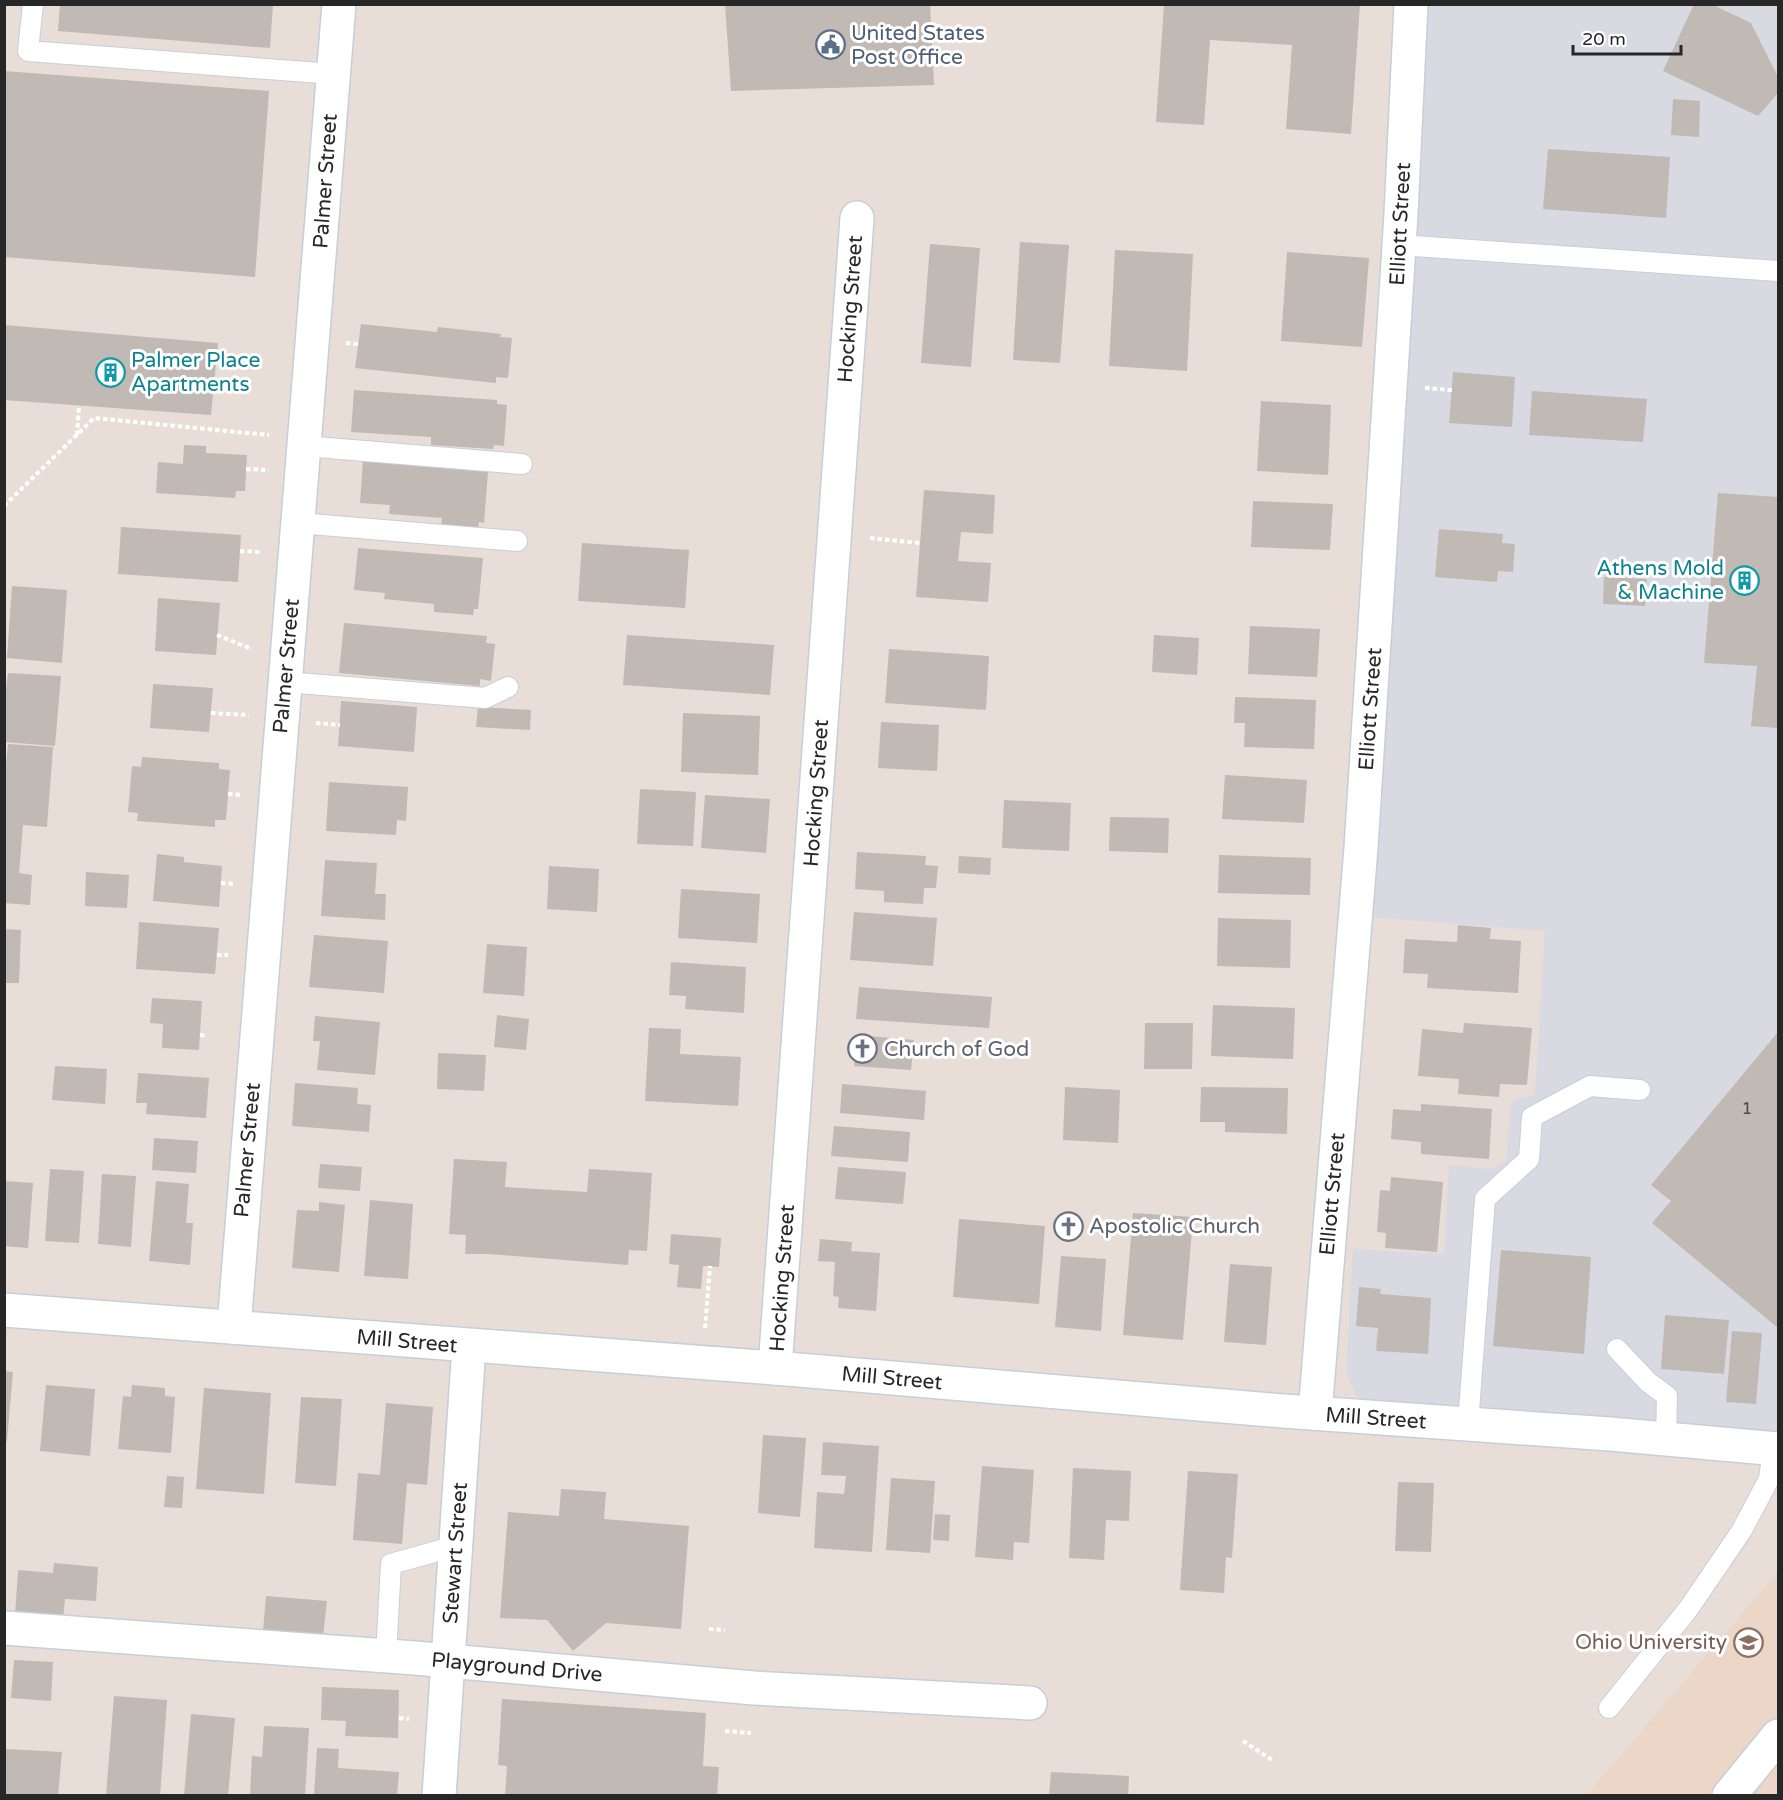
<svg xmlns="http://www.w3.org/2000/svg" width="1783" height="1800" font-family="'Varela Round',sans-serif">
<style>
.industrial{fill:#d9d9e1}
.education{fill:#ebd6c7}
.building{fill:#c1b9b4}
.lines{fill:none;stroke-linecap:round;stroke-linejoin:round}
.lane-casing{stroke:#c6cfd9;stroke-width:22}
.street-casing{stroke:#c6cfd9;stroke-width:36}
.secondary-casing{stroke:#c6cfd9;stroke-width:36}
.path{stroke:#fff;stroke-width:4;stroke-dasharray:4.5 3;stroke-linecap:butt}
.lane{stroke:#fff;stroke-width:20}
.street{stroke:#fff;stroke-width:33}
.secondary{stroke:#fff;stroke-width:33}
.labels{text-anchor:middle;stroke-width:6;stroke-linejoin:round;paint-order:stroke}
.number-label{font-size:18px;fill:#4e4c4a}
.service-label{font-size:21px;fill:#4e5e75;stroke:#fff;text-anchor:start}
.street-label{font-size:21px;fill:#272727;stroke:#fff}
.culture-label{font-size:21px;fill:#0d838f;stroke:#fff;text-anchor:start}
.worship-label{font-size:21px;fill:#5b616d;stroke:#fff;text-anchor:start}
.education-label{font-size:21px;fill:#785e54;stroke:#fff;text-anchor:end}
</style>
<rect width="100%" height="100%" fill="#e9ddd8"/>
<!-- industrial -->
<path class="industrial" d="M1411 5H1778V1444L1365 1417 1346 1372 1353 1249 1444 1254 1449 1165 1491 1169 1506 1161 1511 1100 1535 1095 1545 931 1356 916Z"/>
<!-- education -->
<path class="education" d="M1778 1572V1795L1586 1796 1657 1713Z"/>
<!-- building -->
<g class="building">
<path d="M60 4H273L270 48 58 31Z"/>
<path d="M725 4H930L934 85 731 91Z"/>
<path d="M1164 4H1360L1351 134 1286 129 1292 45 1210 40 1204 125 1156 122Z"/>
<path d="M1694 4H1711L1751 23 1778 77V93L1758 116 1663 71Z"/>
<path d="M4 71 269 91 255 277 4 257Z"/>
<path d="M1673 99 1700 101 1699 137 1671 135Z"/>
<path d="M1548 149 1670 157 1666 218 1543 209Z"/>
<path d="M1020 242 1069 245 1060 363 1013 360Z"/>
<path d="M930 244 980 248 971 367 921 363Z"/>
<path d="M1115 250 1193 254 1187 371 1109 366Z"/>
<path d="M1287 252 1369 258 1362 347 1281 341Z"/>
<path d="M361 324 437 332 438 327 501 334 500 337 512 338 508 378 496 377V383L355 368Z"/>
<path d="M4 325 218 343 211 415 4 400Z"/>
<path d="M1453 372 1515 377 1512 427 1449 423Z"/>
<path d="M354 390 497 400V404L507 405 504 446 494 445 493 449 431 445V437L351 432Z"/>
<path d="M1532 391 1647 399 1643 442 1529 435Z"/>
<path d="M1261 401 1331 405 1328 475 1257 471Z"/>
<path d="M184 445 206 446V453L247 455 245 491H236L235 498 156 493 158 462 183 464Z"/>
<path d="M363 461 488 472 484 523 479 522 478 529 441 526 442 518 389 514 390 505 360 503Z"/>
<path d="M924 490 995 495 993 534 961 532 958 561 991 563 988 602 916 597Z"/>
<path d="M1718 493 1778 497V728L1751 726 1757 666 1704 663Z"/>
<path d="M1253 501 1333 504 1330 550 1251 547Z"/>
<path d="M121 527 241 535 238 582 118 574Z"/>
<path d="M1439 529 1503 534 1502 543 1515 544 1513 572 1498 571 1497 582 1435 577Z"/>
<path d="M582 543 689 550 685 608 578 601Z"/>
<path d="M358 548 483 558 478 609H474L473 615 434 612V604L384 599 385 593 354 590Z"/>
<path d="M1604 577 1647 579 1645 606 1603 604Z"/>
<path d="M12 586 67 590 62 663 7 658Z"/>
<path d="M158 598 220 603 216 655 155 651Z"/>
<path d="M344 623 487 636 486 643 495 644 491 681 480 679V686L339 673Z"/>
<path d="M1250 626 1320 629 1317 677 1248 674Z"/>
<path d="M627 635 774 645 770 695 623 685Z"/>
<path d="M1154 635 1199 638 1197 675 1152 672Z"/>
<path d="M889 649 989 656 986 710 885 703Z"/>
<path d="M8 673 61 676 55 746 4 742V705Z"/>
<path d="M153 684 213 688 209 732 150 728Z"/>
<path d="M1235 697 1316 700 1314 749 1244 747 1245 723H1234Z"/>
<path d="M341 701 417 707 414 752 338 746Z"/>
<path d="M478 707 531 710 530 730 476 727Z"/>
<path d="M683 713 760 716 758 775 681 772Z"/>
<path d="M881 722 939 725 937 771 878 768Z"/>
<path d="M8 744 53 747 47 827 23 825 19 873 32 875 30 905 4 903V785Z"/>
<path d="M142 757 219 763V769L230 770 226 820H215V827L137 821 138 813 128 812 132 766 141 767Z"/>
<path d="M1225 775 1307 780 1304 823 1222 819Z"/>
<path d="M329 782 408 787 406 821 397 820 396 835 326 831Z"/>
<path d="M640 789 696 792 693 846 637 844Z"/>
<path d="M705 795 770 799 766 853 701 848Z"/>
<path d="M1004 800 1071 803 1069 851 1002 848Z"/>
<path d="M1110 817 1169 818 1168 853 1109 851Z"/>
<path d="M857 852 926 856 925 865 938 866 936 888H924L923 904 884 902V891L855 889Z"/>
<path d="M157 854 184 857V862L222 866 219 907 153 901Z"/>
<path d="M1219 855 1311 858 1310 895 1218 893Z"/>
<path d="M959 856 991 858 990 875 958 873Z"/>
<path d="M325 860 377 863 375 894H386L385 920 321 916Z"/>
<path d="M549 866 599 869 597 912 547 909Z"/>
<path d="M86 872 129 875 127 908 85 906Z"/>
<path d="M681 889 760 894 757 943 678 938Z"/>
<path d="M854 912 937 918 933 966 850 960Z"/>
<path d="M1218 918 1291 920 1290 968 1217 966Z"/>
<path d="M139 922 219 928 215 974 136 969Z"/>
<path d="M1458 925 1491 928 1490 939 1521 941 1518 993 1427 988 1428 974 1403 973 1405 939 1457 942Z"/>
<path d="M4 929 21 930 19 983H4Z"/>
<path d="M314 935 388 941 384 993 309 987Z"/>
<path d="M487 944 527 947 524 996 483 993Z"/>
<path d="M671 962 746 967 744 1013 685 1009 686 996 669 995Z"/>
<path d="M859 987 992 997 989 1028 856 1019Z"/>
<path d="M152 998 202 1001 199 1050 162 1048 163 1024 150 1023Z"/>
<path d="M1213 1005 1295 1008 1293 1059 1211 1056Z"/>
<path d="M497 1015 529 1019 526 1050 494 1047Z"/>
<path d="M315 1016 380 1022 375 1075 317 1070 320 1041H313Z"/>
<path d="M1145 1023H1193L1192 1069H1144Z"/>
<path d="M1464 1023 1532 1028 1527 1085 1500 1084 1499 1097 1458 1094 1459 1079 1418 1076 1422 1029 1463 1033Z"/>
<path d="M649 1028 681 1029 680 1054 741 1057 738 1106 645 1101Z"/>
<path d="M1778 1032V1328L1652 1223 1671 1201 1651 1185Z"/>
<path d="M857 1035 914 1040 911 1070 854 1066Z"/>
<path d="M438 1053 486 1055 484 1091 437 1089Z"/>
<path d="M55 1066 107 1069 105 1104 52 1100Z"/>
<path d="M138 1073 209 1078 206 1118 146 1114 147 1103H136Z"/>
<path d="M295 1083 358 1088 357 1104 371 1105 369 1132 292 1126Z"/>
<path d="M842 1084 926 1091 924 1120 840 1113Z"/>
<path d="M1065 1087 1120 1090 1118 1143 1063 1140Z"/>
<path d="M1201 1087 1288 1088 1287 1134 1225 1132V1122H1200Z"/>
<path d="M1421 1104 1492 1109 1489 1159 1421 1154V1142L1391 1139 1393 1109 1421 1111Z"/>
<path d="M834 1126 910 1132 908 1162 831 1156Z"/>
<path d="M154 1138 198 1141 196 1173 152 1170Z"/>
<path d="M454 1159 507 1162 505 1187 587 1192 589 1169 652 1173 647 1251 629 1250 628 1265 489 1254H465L466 1235 449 1234Z"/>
<path d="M320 1164 362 1167 360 1191 318 1188Z"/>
<path d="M838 1167 906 1172 903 1204 835 1199Z"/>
<path d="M50 1169 84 1171 79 1243 45 1241Z"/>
<path d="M102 1174 136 1176 131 1247 98 1244Z"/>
<path d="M1391 1177 1443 1182 1437 1252 1385 1248 1386 1233 1377 1232 1380 1190 1390 1191Z"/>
<path d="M4 1181 33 1183 28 1248 4 1246Z"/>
<path d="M156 1181 189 1184 186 1223H193L190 1265 149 1261Z"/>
<path d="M370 1200 413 1204 408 1279 364 1276Z"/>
<path d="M319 1202 345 1205 339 1272 292 1268 297 1210 319 1211Z"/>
<path d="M1133 1213 1193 1217 1183 1340 1123 1335Z"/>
<path d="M959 1219 1045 1226 1039 1304 953 1297Z"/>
<path d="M671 1234 721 1238 719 1267 703 1266 701 1289 677 1287 679 1265 669 1264Z"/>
<path d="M820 1239 852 1242 851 1251 880 1253 876 1311 838 1308 839 1297 833 1296 835 1262 818 1261Z"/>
<path d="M1501 1250 1591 1257 1584 1354 1493 1346Z"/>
<path d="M1061 1256 1106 1259 1101 1331 1055 1327Z"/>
<path d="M1230 1264 1272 1267 1266 1345 1224 1342Z"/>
<path d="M1359 1287 1381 1289 1380 1294 1431 1298 1428 1354 1376 1351 1378 1328 1356 1326Z"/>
<path d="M1665 1315 1729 1320 1724 1374 1661 1369Z"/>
<path d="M1732 1331 1762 1333 1756 1404 1726 1402Z"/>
<path d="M4 1371 13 1372 7 1441H4Z"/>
<path d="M46 1385 95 1389 90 1456 40 1451Z"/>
<path d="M132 1385 165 1388V1396L175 1397 171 1453 118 1449 123 1396 131 1397Z"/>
<path d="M204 1388 271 1393 264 1494 196 1489Z"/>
<path d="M301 1397 342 1399 336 1486 295 1483Z"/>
<path d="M386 1403 433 1407 427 1485 407 1483 402 1544 353 1540 358 1473 380 1475Z"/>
<path d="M763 1435 806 1438 800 1517 758 1513Z"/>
<path d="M823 1442 879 1446 872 1552 814 1548 817 1492 844 1494 846 1476 821 1475Z"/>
<path d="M982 1466 1034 1470 1029 1543 1014 1542 1013 1560 975 1557Z"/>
<path d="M1073 1468 1131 1471 1129 1521 1106 1520 1104 1560 1069 1558Z"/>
<path d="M1188 1471 1238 1474 1232 1558 1226 1557 1224 1593 1180 1590Z"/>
<path d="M167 1476 184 1477 182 1508 164 1507Z"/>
<path d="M891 1478 935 1481 930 1553 886 1550Z"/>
<path d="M1398 1482 1434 1483 1431 1552 1395 1551Z"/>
<path d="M561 1489 606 1492 604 1519 689 1526 681 1629 606 1623 573 1651 547 1620 500 1618 508 1512 559 1516Z"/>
<path d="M935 1514 950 1515 949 1541 933 1540Z"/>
<path d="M54 1563 98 1567 96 1601 65 1599 63 1620 15 1616 18 1570 53 1573Z"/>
<path d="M266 1596 327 1601 323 1636 263 1631Z"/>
<path d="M14 1660 53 1662 51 1701 11 1698Z"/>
<path d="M322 1687 399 1690 398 1738 345 1736 346 1721 321 1720Z"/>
<path d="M114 1696 167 1700 160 1796H106Z"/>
<path d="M502 1699 706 1713 703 1766 719 1767 717 1796H505L507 1766 498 1765Z"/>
<path d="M191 1714 235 1718 228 1796H184Z"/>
<path d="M264 1726 309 1728 305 1796H250L252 1756 262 1757Z"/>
<path d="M317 1748 339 1749 338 1768 399 1772 397 1796H314Z"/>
<path d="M6 1749 62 1752 58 1796H4Z"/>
<path d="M1051 1772 1129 1776 1128 1796H1049Z"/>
</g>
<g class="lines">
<defs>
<g id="lane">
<path d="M33 4 28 51 334 74"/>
<path d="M1399 245 1778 271"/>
<path d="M304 446 522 464"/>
<path d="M298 523 517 541"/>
<path d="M285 682 485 698 508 687"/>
<path d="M1617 1349 1648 1382 1667 1396 1666 1440"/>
<path d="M1468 1424 1485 1199 1529 1159 1532 1117 1590 1086 1640 1090"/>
<path d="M386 1656 391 1564 455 1546"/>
<path d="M1609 1708 1689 1608 1742 1530 1769 1479 1773 1449"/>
</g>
<g id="street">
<path d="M234 1327 339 4"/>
<path d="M775 1368 857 218"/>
<path d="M1315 1413 1361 848 1401 214 1411 4"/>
<path d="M4 1628 415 1658 754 1688 1030 1703"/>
<path d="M439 1796 469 1346"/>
<path d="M1729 1796 1778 1736"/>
</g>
<path id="secondary" d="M4 1310 775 1368 1283 1411 1610 1434 1778 1449"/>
</defs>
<!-- lane casing -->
<use href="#lane" class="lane-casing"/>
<!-- street casing -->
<use href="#street" class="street-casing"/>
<!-- secondary casing -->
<use href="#secondary" class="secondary-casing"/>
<!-- path -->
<g class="path">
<path d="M346 343 358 344"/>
<path d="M1425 388 1452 390"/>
<path d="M77 435 79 406"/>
<path d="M246 469 269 470"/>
<path d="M4 506 94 418 269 435"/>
<path d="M870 538 920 543"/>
<path d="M240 551 261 552"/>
<path d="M217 635 252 649"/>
<path d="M211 713 249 715"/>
<path d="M316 723 340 725"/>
<path d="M228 794 242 795"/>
<path d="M221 883 235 884"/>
<path d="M217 955H228"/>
<path d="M200 1035 207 1036"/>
<path d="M705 1328 710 1266"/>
<path d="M709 1629 725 1630"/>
<path d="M399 1718 409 1719"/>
<path d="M725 1731 751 1733"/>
<path d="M1243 1741 1272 1760"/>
</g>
<!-- lane -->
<use href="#lane" class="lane"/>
<!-- street -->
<use href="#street" class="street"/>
<!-- secondary -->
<use href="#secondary" class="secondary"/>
</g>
<!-- icons -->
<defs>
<symbol id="civic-ring" viewBox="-11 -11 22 22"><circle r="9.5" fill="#fff" stroke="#5c6f8a" stroke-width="1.5"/><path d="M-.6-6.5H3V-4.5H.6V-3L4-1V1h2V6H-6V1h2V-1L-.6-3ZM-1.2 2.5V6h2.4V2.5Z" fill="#5c6f8a"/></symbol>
<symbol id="building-ring" viewBox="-11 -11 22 22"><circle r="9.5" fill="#fff" stroke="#0f9aa8" stroke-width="1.5"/><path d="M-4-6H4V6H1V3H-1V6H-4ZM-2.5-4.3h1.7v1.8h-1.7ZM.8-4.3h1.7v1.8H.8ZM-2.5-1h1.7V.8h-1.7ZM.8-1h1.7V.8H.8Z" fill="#0f9aa8"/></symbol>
<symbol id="church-ring" viewBox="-11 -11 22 22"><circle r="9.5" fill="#fff" stroke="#6b7280" stroke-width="1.5"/><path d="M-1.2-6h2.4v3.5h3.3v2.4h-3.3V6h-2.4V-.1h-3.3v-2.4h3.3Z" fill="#6b7280"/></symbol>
<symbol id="university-ring" viewBox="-11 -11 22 22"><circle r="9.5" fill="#fff" stroke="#8d6e63" stroke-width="1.5"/><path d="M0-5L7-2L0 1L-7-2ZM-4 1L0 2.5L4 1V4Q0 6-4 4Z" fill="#8d6e63"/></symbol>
</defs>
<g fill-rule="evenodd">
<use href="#civic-ring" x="814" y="28" width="33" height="33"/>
<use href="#building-ring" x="94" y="356" width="33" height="33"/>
<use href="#building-ring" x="1728" y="564" width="33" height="33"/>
<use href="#church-ring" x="846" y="1032" width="33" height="33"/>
<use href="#church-ring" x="1052" y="1210" width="33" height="33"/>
<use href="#university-ring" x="1732" y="1626" width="33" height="33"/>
</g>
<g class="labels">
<!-- number labels -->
<g class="number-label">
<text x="1747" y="1114">1</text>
</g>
<!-- service labels -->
<g class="service-label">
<text x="851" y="40">United States<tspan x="851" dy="24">Post Office</tspan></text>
</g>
<!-- street labels -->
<g class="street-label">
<text transform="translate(325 181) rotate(-86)" y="7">Palmer Street</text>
<text transform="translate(1400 224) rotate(-87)" y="7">Elliott Street</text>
<text transform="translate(850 309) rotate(-86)" y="7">Hocking Street</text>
<text transform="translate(286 666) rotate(-85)" y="7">Palmer Street</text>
<text transform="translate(1370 709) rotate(-86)" y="7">Elliott Street</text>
<text transform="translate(816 793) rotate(-86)" y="7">Hocking Street</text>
<text transform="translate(247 1150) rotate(-85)" y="7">Palmer Street</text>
<text transform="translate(1332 1194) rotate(-85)" y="7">Elliott Street</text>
<text transform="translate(782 1278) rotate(-86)" y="7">Hocking Street</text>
<text transform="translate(407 1341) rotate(5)" y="7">Mill Street</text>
<text transform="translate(892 1378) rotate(5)" y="7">Mill Street</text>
<text transform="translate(1376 1418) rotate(4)" y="7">Mill Street</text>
<text transform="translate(455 1553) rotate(-86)" y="7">Stewart Street</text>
<text transform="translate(517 1667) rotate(5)" y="7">Playground Drive</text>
</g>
<!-- culture labels -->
<g class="culture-label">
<text x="131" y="367">Palmer Place<tspan x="131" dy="24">Apartments</tspan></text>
<text x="1724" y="575" text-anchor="end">Athens Mold<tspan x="1724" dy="24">&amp; Machine</tspan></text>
</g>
<!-- worship labels -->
<g class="worship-label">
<text x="884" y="1056">Church of God</text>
<text x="1089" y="1233">Apostolic Church</text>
</g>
<!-- education labels -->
<g class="education-label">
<text x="1727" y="1649">Ohio University</text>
</g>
</g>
<!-- border -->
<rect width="1783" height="1800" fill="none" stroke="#272727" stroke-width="12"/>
<!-- scale -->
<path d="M1573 45v9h108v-9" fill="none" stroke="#272727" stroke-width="3"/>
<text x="1582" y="45" font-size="18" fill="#272727" stroke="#ffffff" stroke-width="4.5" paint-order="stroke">20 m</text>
</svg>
